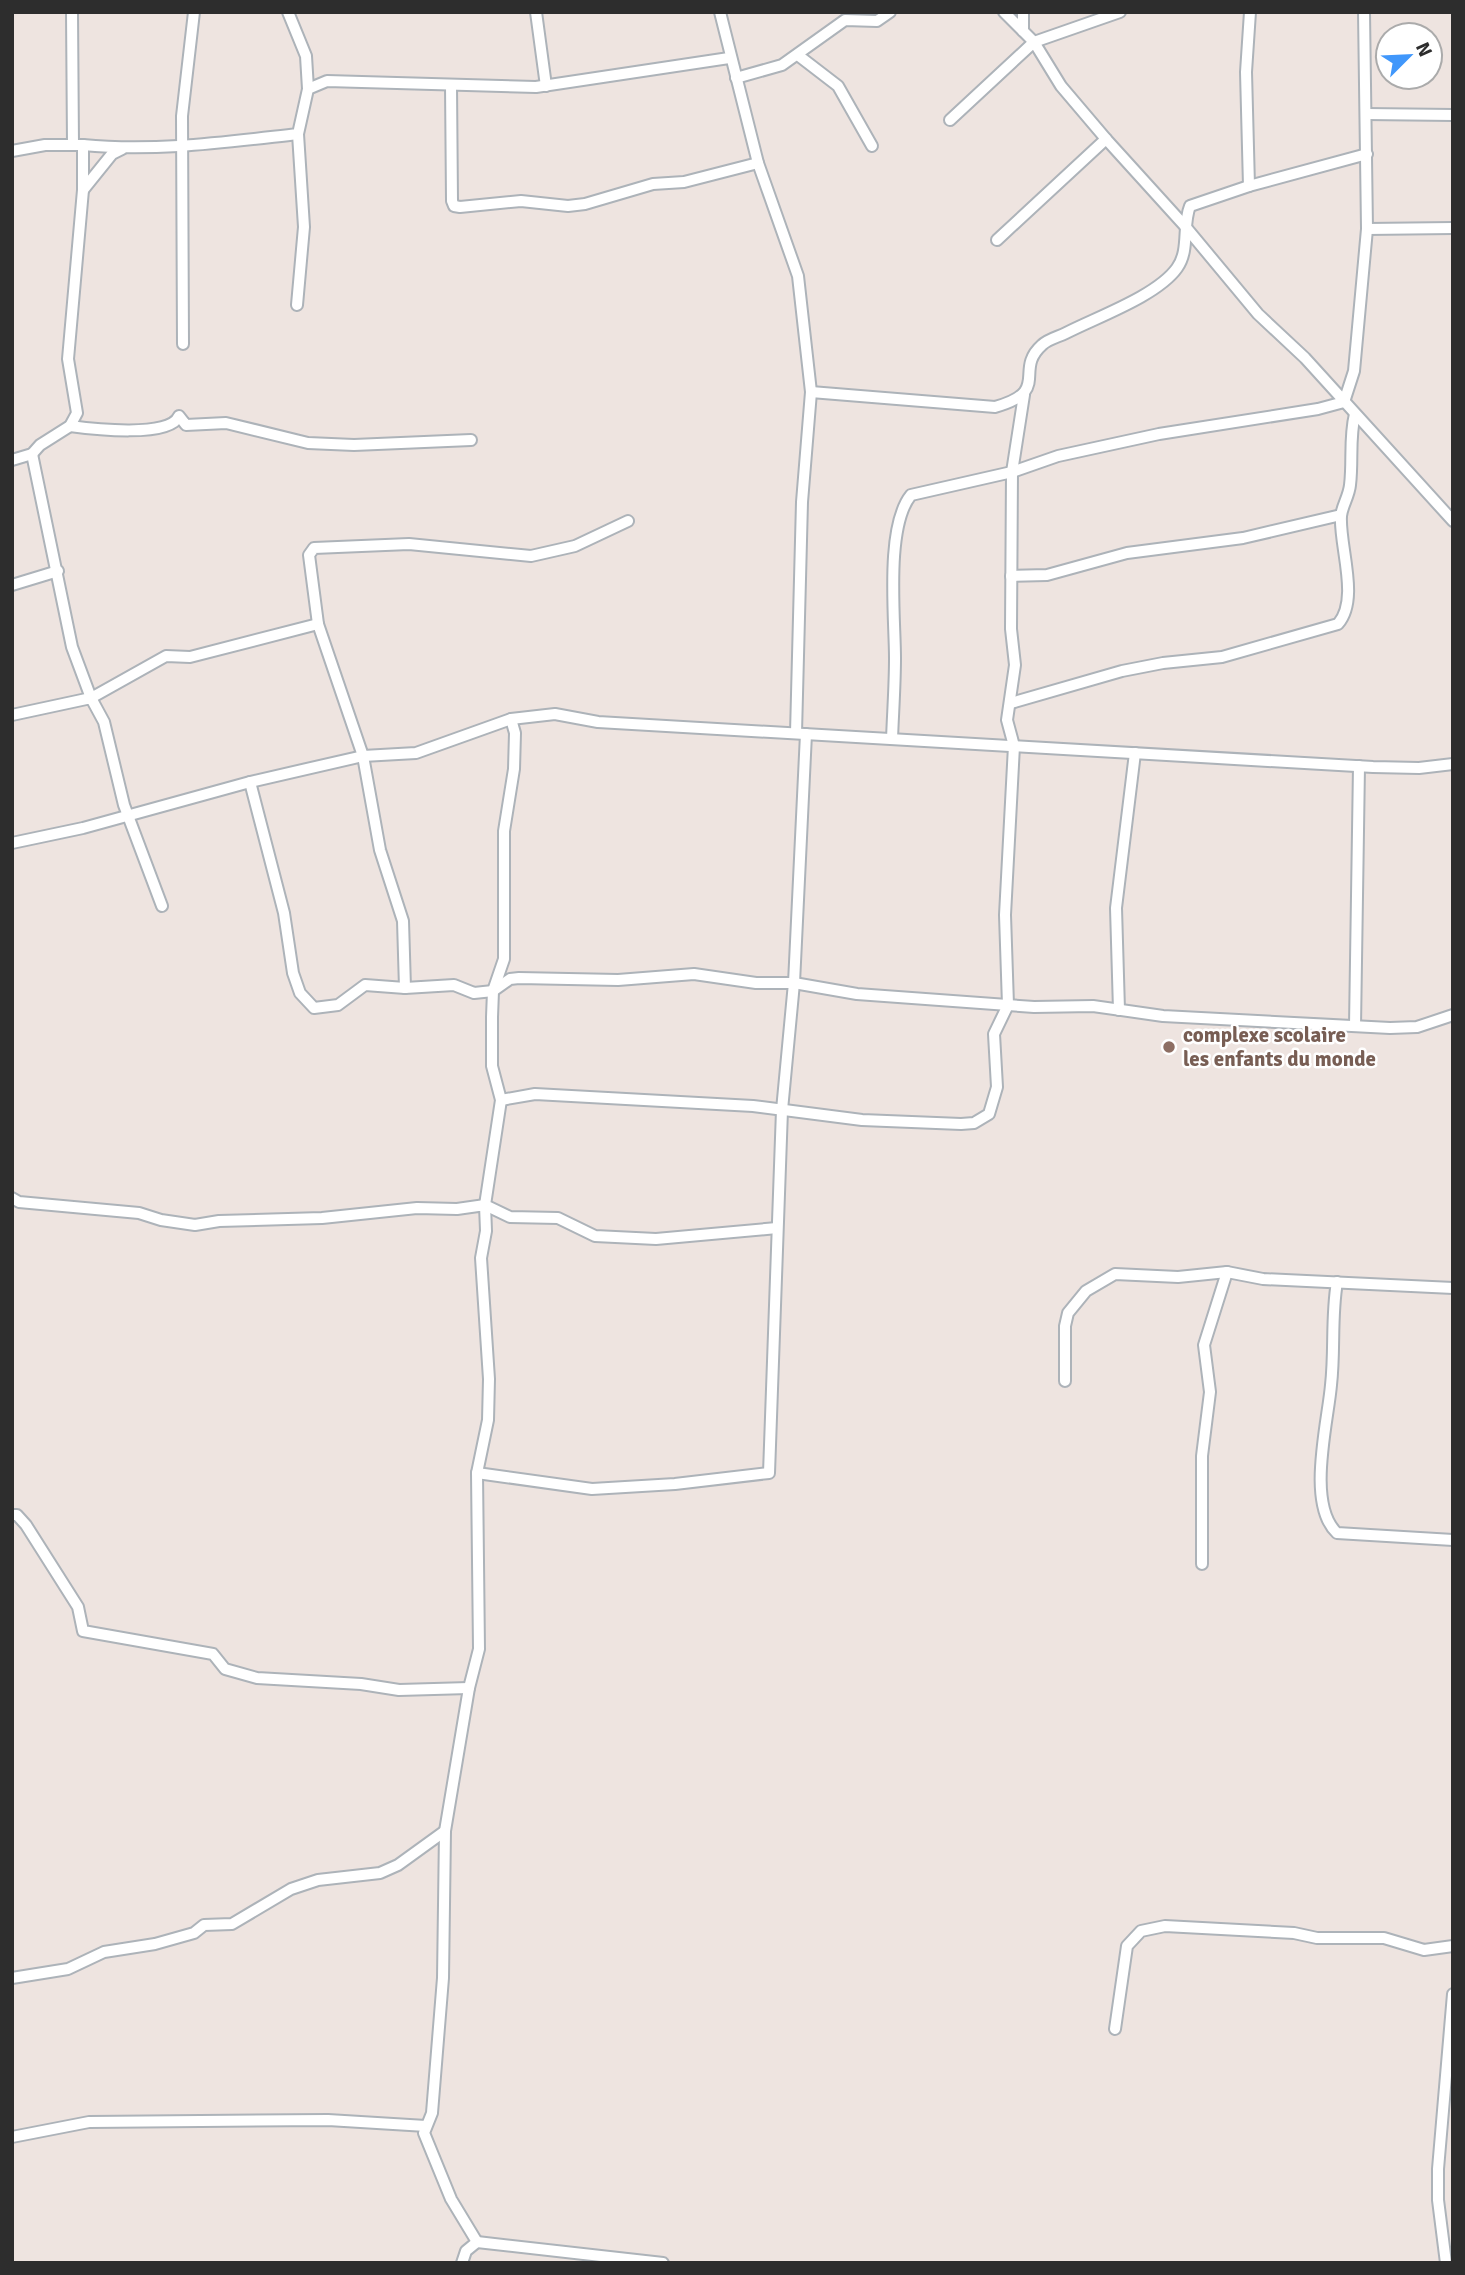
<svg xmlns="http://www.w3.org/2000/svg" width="1465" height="2275" font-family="Signika,sans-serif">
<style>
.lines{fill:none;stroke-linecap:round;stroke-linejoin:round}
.minor-casing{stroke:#adb3b9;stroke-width:14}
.minor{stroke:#fff;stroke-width:10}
.education-dot{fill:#8d6e63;stroke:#fff;stroke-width:2.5}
.labels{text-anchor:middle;stroke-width:5;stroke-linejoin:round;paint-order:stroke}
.education-label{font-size:21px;font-weight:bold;fill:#785e54;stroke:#fff;text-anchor:start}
</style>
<rect width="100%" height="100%" fill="#eee4e0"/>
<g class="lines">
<defs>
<g id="minor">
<path d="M288 12 306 56 308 89"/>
<path d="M536 12 546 86"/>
<path d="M720 12 758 163 798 276 811 392 802 502 796 733"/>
<path d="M1004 12 1034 42 1061 86 1106 139 1184 225 1258 314 1305 358 1453 521"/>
<path d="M1023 12V31"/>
<path d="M799 56 838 86 872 146"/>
<path d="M736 78 782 65 845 20 877 21 890 12"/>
<path d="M451 85 452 201 454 206 460 207 521 201 568 206 585 204 653 184 684 182 758 163"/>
<path d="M1366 114 1453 115"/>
<path d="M950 120 1034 42 1120 12"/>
<path d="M83 145C156 152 226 142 298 134L308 89 327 81 536 87 729 58"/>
<path d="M12 151 45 145H73"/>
<path d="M1249 186 1367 154"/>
<path d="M83 190 112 154 122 149"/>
<path d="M1367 229 1453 228"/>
<path d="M997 240 1106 139"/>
<path d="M297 305 304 227 298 134"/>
<path d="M183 344 182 116 194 12"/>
<path d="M811 392 995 407C1052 391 1013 371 1042 345 1048 339 1058 337 1066 333 1097 317 1157 296 1177 268 1190 250 1182 226 1190 206L1249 186 1246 72 1250 12"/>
<path d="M70 426C92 429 170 438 179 416L186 425 226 423 308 443 354 445 471 440"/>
<path d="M32 454 72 647 91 698 166 656 190 657 318 624"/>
<path d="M12 460 32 454 40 445 70 426 77 413 68 359 83 190V145H73L72 12"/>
<path d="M1011 576 1047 575 1127 553 1243 538 1341 515"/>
<path d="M12 585 58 571"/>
<path d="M1011 703 1122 671 1163 663 1222 657 1338 624C1360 599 1339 546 1341 516 1342 506 1349 496 1350 485 1353 461 1349 438 1355 414"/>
<path d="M12 715 91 698 104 722 124 805 162 906"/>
<path d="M511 719 515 733 514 769 504 831V959L493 991 492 1017V1066L501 1100 485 1205 510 1217 558 1218 595 1236 656 1239 777 1228"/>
<path d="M892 739C893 712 895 685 895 658 895 618 885 527 911 495L1012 472 1058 456 1159 434 1318 409 1344 402 1354 371 1367 229 1364 12"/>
<path d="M250 782 284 913 293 973 300 993 314 1008 338 1005 365 985 405 988 454 985 474 993 493 991 510 979 519 978 618 980 694 974 756 983H794L857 994 1034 1007 1093 1006 1163 1016 1390 1028 1417 1027 1453 1015"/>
<path d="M12 843 83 828 250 782 363 756 416 753 511 719 555 714 598 722 1373 767 1419 768 1453 764"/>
<path d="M405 988 403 921 380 850 363 756 318 624 309 555 314 548 409 544 531 556 575 546 628 521"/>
<path d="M1119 1010 1116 908 1135 753"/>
<path d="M1355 1026 1359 766"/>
<path d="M501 1100 535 1094 753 1106 862 1120 961 1124 974 1123 989 1114 997 1087 994 1034 1008 1005 1005 915 1014 746 1007 720 1015 665 1011 629 1012 472 1024 395"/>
<path d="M12 1198 19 1202 139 1213 161 1220 195 1225 219 1221 322 1218 417 1208 457 1209 485 1205 486 1231 481 1258 489 1379 488 1420 477 1473 479 1649 469 1688 445 1831 443 1978 432 2113 424 2133 451 2199 477 2242 466 2251 462 2263"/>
<path d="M1337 1282C1331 1317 1335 1350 1331 1385 1328 1422 1306 1504 1337 1533L1453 1540"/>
<path d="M1065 1381V1326L1068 1313 1086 1291 1115 1274 1178 1277 1227 1272 1263 1279 1453 1288"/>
<path d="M477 1473 592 1489 675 1484 769 1473 782 1110 794 983 806 734"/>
<path d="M12 1515H17L26 1525 78 1607 83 1631 213 1654 225 1669 257 1678 361 1684 399 1690 469 1688"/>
<path d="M1202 1564V1456L1210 1392 1204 1345 1227 1272"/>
<path d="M12 1978 68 1969 104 1952 155 1944 194 1933 204 1925 232 1924 291 1889 318 1880 380 1873 398 1865 445 1831"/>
<path d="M1115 2029 1127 1946 1141 1931 1165 1926 1294 1933 1317 1938H1384L1424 1950 1453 1946"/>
<path d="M12 2137 89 2122 328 2120 426 2126"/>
<path d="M477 2242 663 2263"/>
<path d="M1446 2263 1438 2200V2169L1453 1994"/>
</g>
</defs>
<!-- minor casing -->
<use href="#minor" class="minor-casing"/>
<!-- minor -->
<use href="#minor" class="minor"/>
</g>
<!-- markers -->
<circle class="education-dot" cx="1169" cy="1047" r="7"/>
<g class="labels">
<!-- education labels -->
<g class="education-label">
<text x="1183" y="1042">complexe scolaire<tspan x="1183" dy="24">les enfants du monde</tspan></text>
</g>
</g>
<!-- border -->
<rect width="1465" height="2275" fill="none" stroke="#2d2d2d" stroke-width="28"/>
<!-- north arrow -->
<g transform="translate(1409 56) rotate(66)"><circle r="33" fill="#ffffff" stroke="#ababab" stroke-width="2"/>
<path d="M0-5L12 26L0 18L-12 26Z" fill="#4097fb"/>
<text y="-10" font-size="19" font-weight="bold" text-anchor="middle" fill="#2d2d2d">N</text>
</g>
</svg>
